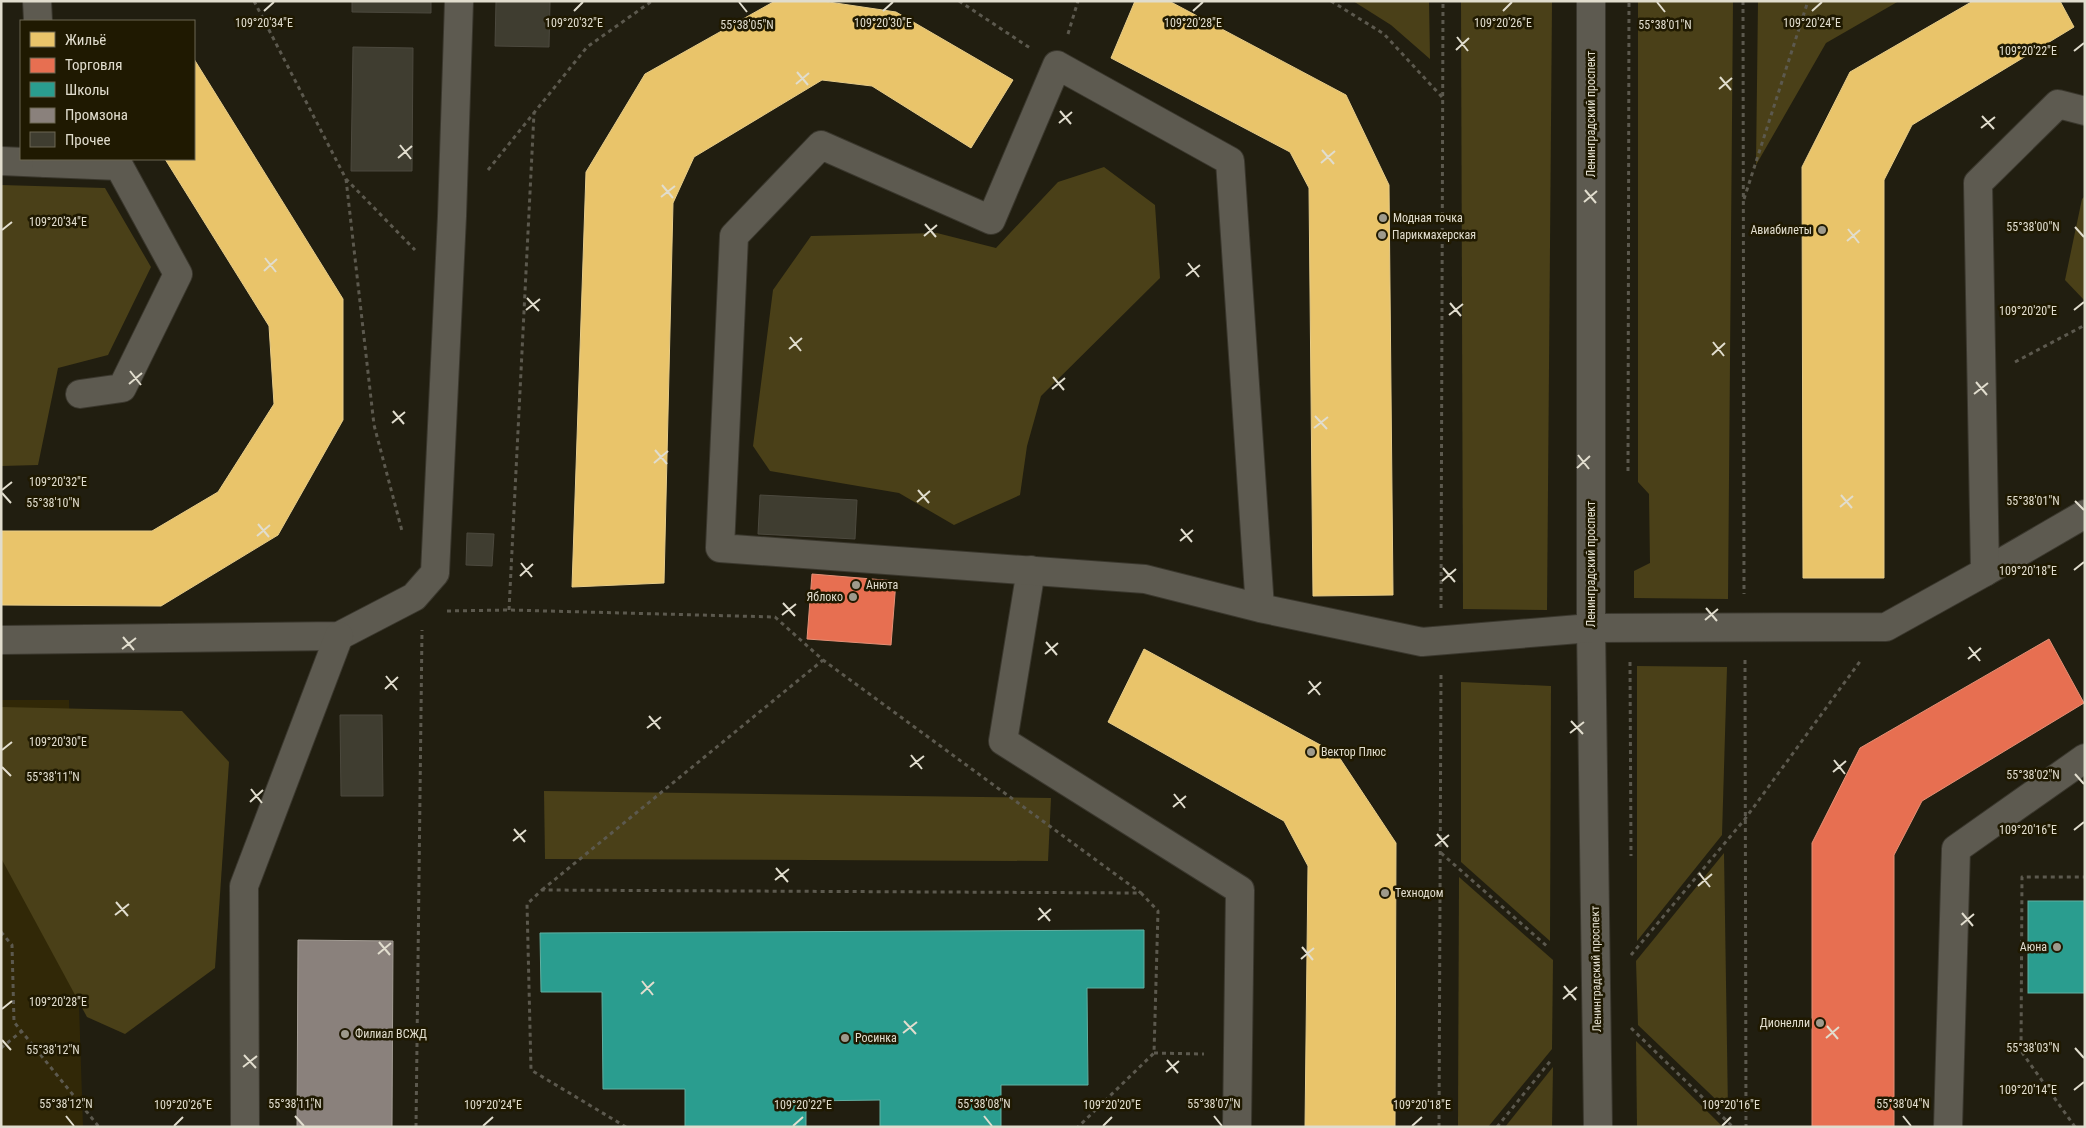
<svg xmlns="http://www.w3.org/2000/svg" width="2086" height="1128" font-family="'Roboto Condensed',sans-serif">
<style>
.built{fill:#312807}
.green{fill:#4a4018}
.homes{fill:#e9c46a;stroke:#e7cc88}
.shops{fill:#e76f51;stroke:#e59076}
.schools{fill:#2a9d8f;stroke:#61b0a2}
.industry{fill:#8a817c;stroke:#a49d95}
.building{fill:#3f3d30;stroke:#4c493e}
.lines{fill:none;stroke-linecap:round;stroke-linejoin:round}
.minor-casing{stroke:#3a372d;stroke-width:30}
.path{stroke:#5c594e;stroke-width:3;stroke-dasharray:4 4;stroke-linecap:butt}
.minor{stroke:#5d5a50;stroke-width:28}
.ticks{fill:none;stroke:#e1ddce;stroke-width:2}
.poi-dot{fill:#9e9a8c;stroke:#1f1901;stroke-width:2}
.labels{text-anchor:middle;stroke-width:5;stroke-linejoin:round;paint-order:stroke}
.street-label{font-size:12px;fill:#e1ddce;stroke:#1f1901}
.poi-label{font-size:12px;fill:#e1ddce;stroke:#1f1901;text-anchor:start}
.ticks-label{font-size:12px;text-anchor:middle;fill:#e1ddce;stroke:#1f1901;stroke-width:5;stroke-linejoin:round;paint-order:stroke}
</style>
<rect width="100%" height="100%" fill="#211e10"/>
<!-- built -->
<path class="built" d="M1 700H69L83 1127H1Z"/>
<!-- green -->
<g class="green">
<path d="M1353 1H1429L1430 59 1391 25Z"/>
<path d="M1461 1H1552L1547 610 1463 609Z"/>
<path d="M1638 1H1733L1728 599 1634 598V571L1650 563 1649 494 1638 482Z"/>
<path d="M1758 1H1899L1826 43 1756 165Z"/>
<path d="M1104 167 1155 205 1160 278 1041 396 1027 446 1020 495 954 525 899 493 770 471 753 446 773 290 811 236 937 233 996 248 1058 182Z"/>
<path d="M1 185 105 188 151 267 108 355 58 368 38 465 1 466Z"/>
<path d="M2085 196V301L2065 280 2082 199Z"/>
<path d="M1637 666 1727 667 1722 835 1637 941Z"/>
<path d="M1461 682 1551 686 1550 941 1461 862Z"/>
<path d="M1 707 182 711 229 762 215 968 125 1034 87 1017 1 858Z"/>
<path d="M544 791 1051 798 1048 861 545 859Z"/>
<path d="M1724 853 1728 1111 1638 1025 1636 961Z"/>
<path d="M1459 877 1553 960 1552 1049 1488 1127H1458Z"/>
<path d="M1636 1041 1723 1127H1637Z"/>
<path d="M1553 1067 1552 1127H1505Z"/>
</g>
<!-- homes -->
<g class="homes">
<path d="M775 1H822L896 12 1013 80 971 148 872 86 822 80 694 157 673 203 664 583 572 587 586 172 645 74Z"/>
<path d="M1135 1H1169L1346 95 1389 185 1393 595 1313 596 1309 188 1290 152 1111 58Z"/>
<path d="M1973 1H2060L2074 27 1912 125 1884 180V578H1803L1802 167 1850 72Z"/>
<path d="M194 59 343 299V420L278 535 161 606 1 605V531H152L218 492 274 404 269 326 165 159H194Z"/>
<path d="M1144 649 1337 754 1396 843 1395 1127H1305L1308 866 1284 821 1108 722Z"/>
</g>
<!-- shops -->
<g class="shops">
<path d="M812 574 896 581 891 645 807 639Z"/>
<path d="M2049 639 2084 703 1922 801 1894 855V1127H1812V843L1860 748Z"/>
</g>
<!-- schools -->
<g class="schools">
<rect x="2028" y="901" width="57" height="92"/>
<path d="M1144 930V988H1087L1088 1085H1001V1127H880V1100L806 1101V1127H685V1089H603L602 992H541L540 933Z"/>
</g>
<!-- industry -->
<path class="industry" d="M298 940 393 941 392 1127H297Z"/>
<!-- building -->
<g class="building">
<path d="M352 1H431V13L352 12Z"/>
<path d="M496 1H550L549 47 495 46Z"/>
<path d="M353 47 413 48 412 171H351Z"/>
<path d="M760 495 857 500 855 539 758 534Z"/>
<path d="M467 533 494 534 492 566 466 565Z"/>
<path d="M340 715H382L383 796H341Z"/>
</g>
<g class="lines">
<defs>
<g id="minor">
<path d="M37 1 38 21"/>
<path d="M1591 1V628L1598 1127"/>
<path d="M1 161 46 163V159"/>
<path d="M46 163 119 166 178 274 122 388 80 394"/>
<path d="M1031 570 1003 741 1240 890 1237 1127"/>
<path d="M1985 572 2085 514"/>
<path d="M1260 608 1145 579 720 548 734 236 821 145 991 220 1057 65 1230 161 1260 608 1422 642 1591 628 1886 627 1985 572 1978 183 2058 104 2085 111"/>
<path d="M1 640 339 636 414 597 435 573 452 216 459 1"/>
<path d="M245 1127 244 886 339 636"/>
<path d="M1948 1127 1956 849 2085 758"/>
</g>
</defs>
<!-- minor casing -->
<use href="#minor" class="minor-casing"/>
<!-- path -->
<g class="path">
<path d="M254 1 346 179 415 250"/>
<path d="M959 1 1030 48"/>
<path d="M1331 1 1384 34 1442 97"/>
<path d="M1743 1 1744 594"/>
<path d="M1068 34 1078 1"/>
<path d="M488 170 587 47 652 1"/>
<path d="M346 179 374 425 402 531"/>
<path d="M1744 199 1808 1"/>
<path d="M2015 362 2085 325"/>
<path d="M1628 471 1629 1"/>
<path d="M1441 608 1443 1"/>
<path d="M509 610 534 113"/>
<path d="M447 611 509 610 775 617 823 660 1141 893"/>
<path d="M1745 660 1746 1127"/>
<path d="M1630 662 1631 856"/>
<path d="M1441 853 1549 948"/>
<path d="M542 890 823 660"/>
<path d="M1 932 12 945 14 1022 99 1127"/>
<path d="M1631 955 1745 819 1861 660"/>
<path d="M1631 1028 1733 1127"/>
<path d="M1 1048 22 1031"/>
<path d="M1154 1053 1204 1054"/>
<path d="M416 1127 422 630"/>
<path d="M626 1127 531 1070 527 904 542 890 1141 893 1158 911 1154 1053 1078 1127"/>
<path d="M1439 1127 1441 674"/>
<path d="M1497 1127 1552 1059"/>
<path d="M2075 1127 2021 1051 2022 877H2085"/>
</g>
<!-- minor -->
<use href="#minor" class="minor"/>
</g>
<!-- ticks -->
<path class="ticks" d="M739 2 747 12M1657 2 1665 12M264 11 274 2M574 11 583 2M883 11 893 2M1193 11 1203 2M1503 11 1512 2M1812 11 1822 2M1457 37 1468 51M1456 50 1469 38M2074 51 2084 43M797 72 808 85M1720 77 1731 90M796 84 809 73M1719 89 1732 78M1060 111 1071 124M1982 116 1994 129M1059 123 1072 112M1981 128 1995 117M400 145 411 159M1322 150 1334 164M398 158 412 146M1321 163 1335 151M662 185 673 198M1585 190 1596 203M661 197 675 186M1584 202 1597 191M925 224 936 237M2075 227 2084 237M1848 229 1859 243M2 230 12 222M924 236 937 225M1847 241 1860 230M265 258 276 272M1188 263 1199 277M264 271 277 259M1186 276 1200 265M527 298 539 311M1450 303 1461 316M526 310 540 299M2074 310 2084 302M1449 315 1463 304M790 337 801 351M1713 342 1724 356M789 349 802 338M1712 355 1725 343M130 371 141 385M1053 377 1064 390M1976 382 1987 395M129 384 142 373M1052 389 1065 378M1974 394 1988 383M393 411 404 424M1315 416 1327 429M392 423 405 412M1314 428 1328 417M655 450 667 464M1578 455 1589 469M654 463 668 451M1577 468 1590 456M2 490 12 482M918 490 929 503M2 493 11 503M1841 495 1852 508M2075 501 2084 510M917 502 930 491M1840 507 1853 496M258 524 269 537M1181 529 1192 542M257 536 270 525M1180 541 1193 530M521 563 532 577M1443 568 1455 582M2074 570 2084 562M520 576 533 564M1442 581 1456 569M783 603 795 616M1706 608 1717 621M782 615 796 604M1705 620 1718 609M123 637 134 650M1046 642 1057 655M1969 647 1980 661M122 649 136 638M1045 654 1058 643M1968 659 1981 648M386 676 397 690M1309 681 1320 695M385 689 398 677M1308 694 1321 682M649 716 660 729M1571 721 1583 734M647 728 661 717M1570 733 1584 722M2 750 12 742M911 755 922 769M1834 760 1845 774M2 767 11 776M910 767 924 756M1833 772 1846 761M2075 774 2084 784M251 789 262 803M1174 794 1185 808M250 802 263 790M1173 807 1186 796M514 829 525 842M2074 830 2084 822M1437 834 1448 847M513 841 526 830M1435 846 1449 835M776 868 788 882M1699 873 1710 887M775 880 789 869M1698 886 1712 874M116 902 128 916M1039 908 1050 921M1962 913 1973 926M115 915 129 904M1038 920 1051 909M1961 925 1974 914M379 942 390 955M1302 947 1313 960M378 954 391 943M1301 959 1314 948M642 981 653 995M1564 986 1576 1000M641 994 654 982M1563 999 1577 987M2 1009 12 1001M904 1021 916 1034M1827 1026 1838 1039M903 1033 917 1022M1826 1038 1839 1027M2 1040 11 1050M2075 1048 2084 1058M244 1055 256 1068M1167 1060 1178 1073M243 1067 257 1056M1166 1072 1179 1061M2074 1090 2084 1082M66 1116 74 1126M295 1116 304 1126M984 1116 992 1126M1214 1116 1222 1126M1903 1116 1911 1126M174 1126 183 1117M483 1126 493 1117M793 1126 803 1117M1103 1126 1112 1117M1412 1126 1422 1117M1722 1126 1731 1117"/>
<!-- markers -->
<g class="poi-dot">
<circle cx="1383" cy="218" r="5"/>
<circle cx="1822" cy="230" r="5"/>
<circle cx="1382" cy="235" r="5"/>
<circle cx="856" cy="585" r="5"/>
<circle cx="853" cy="597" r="5"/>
<circle cx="1311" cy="752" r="5"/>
<circle cx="1385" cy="893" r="5"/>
<circle cx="2057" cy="947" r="5"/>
<circle cx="1820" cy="1023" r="5"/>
<circle cx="345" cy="1034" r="5"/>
<circle cx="845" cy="1038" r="5"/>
</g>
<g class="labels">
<!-- street labels -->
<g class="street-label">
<text transform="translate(1591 114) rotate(-90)" y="4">Ленинградский проспект</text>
<text transform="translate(1591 564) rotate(-90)" y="4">Ленинградский проспект</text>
<text transform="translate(1596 969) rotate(-91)" y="4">Ленинградский проспект</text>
</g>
<!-- poi labels -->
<g class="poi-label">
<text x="1393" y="222">Модная точка</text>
<text x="1812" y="234" text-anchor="end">Авиабилеты</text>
<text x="1392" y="239">Парикмахерская</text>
<text x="866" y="589">Анюта</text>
<text x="843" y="601" text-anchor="end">Яблоко</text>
<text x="1321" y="756">Вектор Плюс</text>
<text x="1395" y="897">Технодом</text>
<text x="2047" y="951" text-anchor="end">Аюна</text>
<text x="1810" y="1027" text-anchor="end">Дионелли</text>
<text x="355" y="1038">Филиал ВСЖД</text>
<text x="855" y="1042">Росинка</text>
</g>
</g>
<g class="ticks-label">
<text x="264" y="27">109°20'34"E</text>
<text x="574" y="27">109°20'32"E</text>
<text x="883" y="27">109°20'30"E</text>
<text x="1193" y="27">109°20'28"E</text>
<text x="1503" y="27">109°20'26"E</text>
<text x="1812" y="27">109°20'24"E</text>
<text x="1665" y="29">55°38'01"N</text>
<text x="747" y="29">55°38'05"N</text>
<text x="2028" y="55">109°20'22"E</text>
<text x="58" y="226">109°20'34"E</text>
<text x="2033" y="231">55°38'00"N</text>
<text x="2028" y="315">109°20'20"E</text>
<text x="58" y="486">109°20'32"E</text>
<text x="2033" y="505">55°38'01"N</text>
<text x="53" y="507">55°38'10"N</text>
<text x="2028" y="575">109°20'18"E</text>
<text x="58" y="746">109°20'30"E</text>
<text x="2033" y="779">55°38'02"N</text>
<text x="53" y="781">55°38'11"N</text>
<text x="2028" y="834">109°20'16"E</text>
<text x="58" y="1006">109°20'28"E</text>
<text x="2033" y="1052">55°38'03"N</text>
<text x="53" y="1054">55°38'12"N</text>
<text x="2028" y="1094">109°20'14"E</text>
<text x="66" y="1108">55°38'12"N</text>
<text x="295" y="1108">55°38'11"N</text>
<text x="984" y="1108">55°38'08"N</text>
<text x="1214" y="1108">55°38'07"N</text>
<text x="1903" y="1108">55°38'04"N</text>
<text x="183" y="1109">109°20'26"E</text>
<text x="493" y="1109">109°20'24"E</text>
<text x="803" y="1109">109°20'22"E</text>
<text x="1112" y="1109">109°20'20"E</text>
<text x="1422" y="1109">109°20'18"E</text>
<text x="1731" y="1109">109°20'16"E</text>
</g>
<!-- border -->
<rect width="2086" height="1128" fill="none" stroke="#e1ddce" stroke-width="5"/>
<!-- legend -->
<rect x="20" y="20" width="175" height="140" fill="#1f1901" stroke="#6d6753"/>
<rect x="30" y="32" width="25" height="15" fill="#e9c46a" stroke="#6d6753"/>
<text x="65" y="45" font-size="15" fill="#e1ddce">Жильё</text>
<rect x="30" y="58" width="25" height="15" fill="#e76f51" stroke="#6d6753"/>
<text x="65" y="70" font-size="15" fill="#e1ddce">Торговля</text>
<rect x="30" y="82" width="25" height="15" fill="#2a9d8f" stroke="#6d6753"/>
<text x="65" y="95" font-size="15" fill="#e1ddce">Школы</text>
<rect x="30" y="108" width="25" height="15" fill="#8a817c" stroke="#6d6753"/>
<text x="65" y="120" font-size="15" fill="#e1ddce">Промзона</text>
<rect x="30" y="132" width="25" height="15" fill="#3f3d30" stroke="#6d6753"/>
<text x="65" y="145" font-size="15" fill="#e1ddce">Прочее</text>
</svg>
